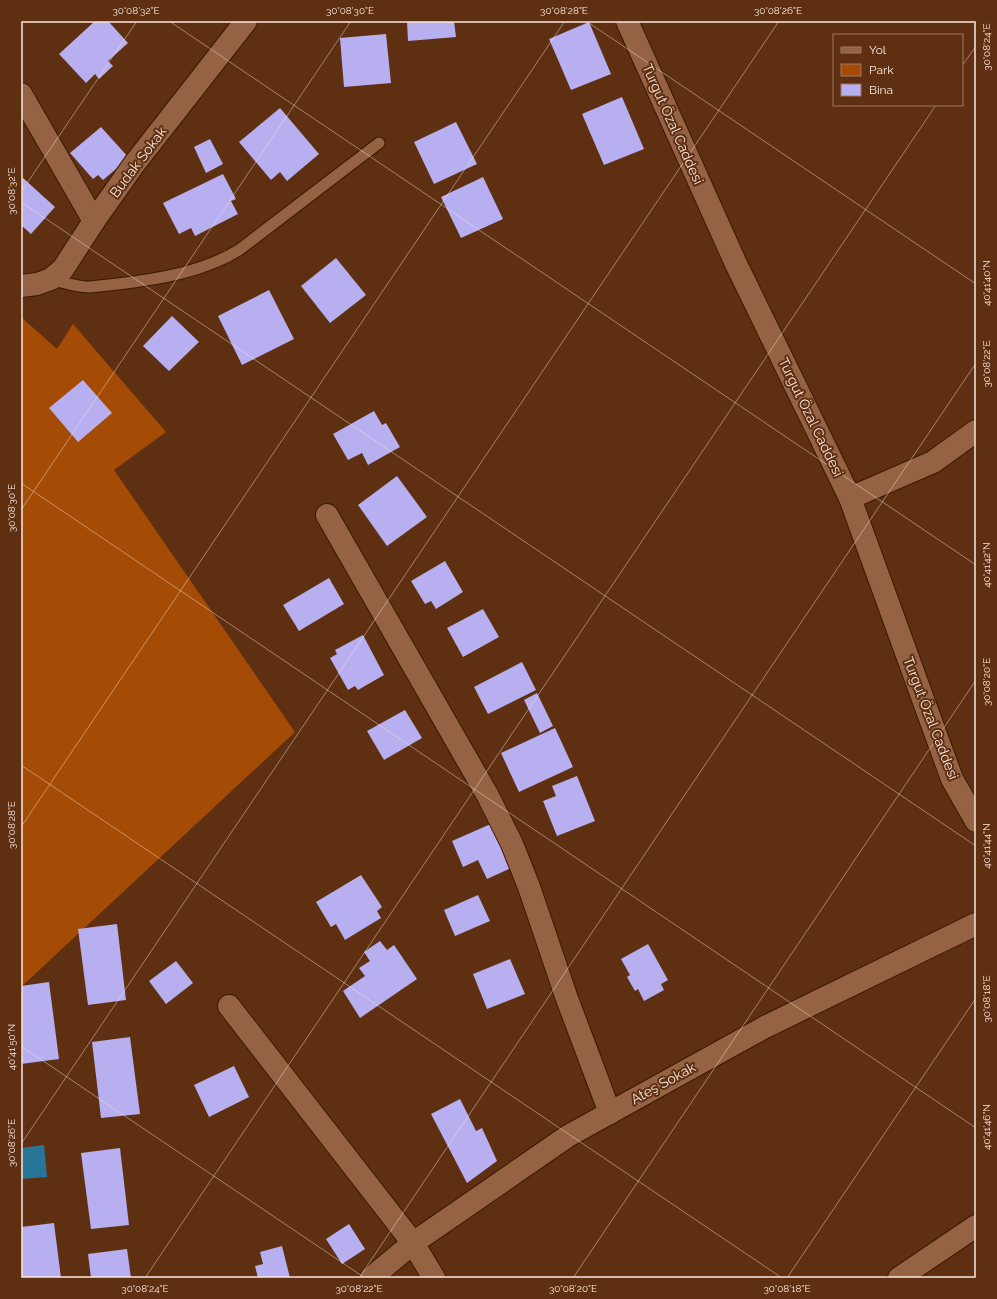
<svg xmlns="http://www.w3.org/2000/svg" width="997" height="1299" font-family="Raleway,sans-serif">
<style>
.green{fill:#a44c06}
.water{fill:#277697}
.building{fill:#b7afef}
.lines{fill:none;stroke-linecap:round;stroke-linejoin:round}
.lane-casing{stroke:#3c1903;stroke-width:13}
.street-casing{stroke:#3c1903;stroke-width:24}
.lane{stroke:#966244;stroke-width:11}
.street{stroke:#966244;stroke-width:22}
.ticks{fill:none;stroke:#fbe8df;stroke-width:1;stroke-opacity:0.45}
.labels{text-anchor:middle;stroke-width:4;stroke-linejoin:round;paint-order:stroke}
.street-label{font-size:14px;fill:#fbe8df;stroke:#5e2f11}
.neatline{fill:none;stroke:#fbe8df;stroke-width:1.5}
.ticks-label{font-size:10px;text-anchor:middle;fill:#fbe8df}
</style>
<rect width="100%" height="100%" fill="#5e2f11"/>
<!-- green -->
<path class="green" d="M21 317 57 349 73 324 166 432 114 470 295 732 21 987Z"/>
<!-- water -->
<path class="water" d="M44 1145 47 1177 21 1179V1148Z"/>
<!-- building -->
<g class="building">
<path d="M95 21H108L128 43 108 61 113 66 99 79 95 74 86 83 59 54Z"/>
<path d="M407 21H454L456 37 408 41Z"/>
<path d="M589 22 611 74 571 90 549 39Z"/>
<path d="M386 34 391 83 344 87 340 38Z"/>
<path d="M622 97 644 149 604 165 582 114Z"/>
<path d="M280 108 319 154 287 181 280 172 271 180 239 142Z"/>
<path d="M456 122 477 164 434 184 414 142Z"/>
<path d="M101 127 129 158 103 180 98 175 93 179 70 153Z"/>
<path d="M210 139 223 164 206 173 194 147Z"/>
<path d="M223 174 236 199 231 201 238 214 195 236 191 228 179 234 163 203Z"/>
<path d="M483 177 503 219 461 238 441 197Z"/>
<path d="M23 178 55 207 31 234 21 225V181Z"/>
<path d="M336 258 366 295 330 323 301 286Z"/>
<path d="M269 290 294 339 242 365 218 316Z"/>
<path d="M172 316 199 342 169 371 143 346Z"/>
<path d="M83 380 112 413 78 442 49 408Z"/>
<path d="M374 411 382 425 386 423 400 447 368 465 362 453 348 460 333 434Z"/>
<path d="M397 476 427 517 387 546 358 505Z"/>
<path d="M445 561 463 592 436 609 431 601 425 604 411 581Z"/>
<path d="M329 578 344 604 299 631 283 605Z"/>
<path d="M483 609 499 637 463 657 447 628Z"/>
<path d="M363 635 384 675 358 690 355 686 348 690 330 658 337 654 335 650Z"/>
<path d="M522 662 536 690 488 714 474 687Z"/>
<path d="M537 693 553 726 540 733 524 700Z"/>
<path d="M405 710 422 738 384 760 367 731Z"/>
<path d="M555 728 573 767 519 792 501 753Z"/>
<path d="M577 776 595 821 557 836 543 801 556 796 552 786Z"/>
<path d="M493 823 513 867 487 879 478 860 463 867 452 841Z"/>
<path d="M361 875 382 907 377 911 381 918 345 940 336 924 331 927 316 902Z"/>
<path d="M478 895 490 921 455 936 444 910Z"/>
<path d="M117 924 126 1000 88 1005 78 929Z"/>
<path d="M380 941 387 950 394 945 417 979 360 1018 343 991 365 976 359 968 370 961 364 952Z"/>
<path d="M648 944 668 980 661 984 664 990 644 1001 638 989 635 991 627 977 630 975 621 959Z"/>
<path d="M510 959 525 994 487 1009 473 974Z"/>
<path d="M176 961 193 983 166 1004 149 981Z"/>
<path d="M49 982 59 1059 21 1064V986Z"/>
<path d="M130 1037 140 1114 101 1118 92 1042Z"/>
<path d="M234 1066 249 1097 209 1117 194 1085Z"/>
<path d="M460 1099 476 1131 482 1128 497 1161 467 1183 431 1114Z"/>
<path d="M120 1148 129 1225 91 1229 81 1153Z"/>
<path d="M54 1223 61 1278H21V1227Z"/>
<path d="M349 1224 365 1249 342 1264 326 1239Z"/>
<path d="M282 1246 290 1278H258L255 1266 263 1264 260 1252Z"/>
<path d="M127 1249 131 1278H91L88 1254Z"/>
</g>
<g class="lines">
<defs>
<path id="lane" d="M51 279C64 283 77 287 90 287 99 286 109 285 118 284 159 279 203 272 239 250L379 143"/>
<g id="street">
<path d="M627 21 736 264 850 498 952 779 976 821"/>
<path d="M21 94 94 221"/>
<path d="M21 286 37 284 51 279 63 269 94 221 135 163 246 21"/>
<path d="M850 498 933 462 976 431"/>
<path d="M327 515 488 796 512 844 529 887 566 996 610 1113"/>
<path d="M229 1006 413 1243 434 1278"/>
<path d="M371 1278 413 1243 568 1136 765 1027 976 924"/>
<path d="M899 1278 976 1226"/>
</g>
</defs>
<!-- lane casing -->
<use href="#lane" class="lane-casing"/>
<!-- street casing -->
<use href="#street" class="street-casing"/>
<!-- lane -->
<use href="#lane" class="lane"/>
<!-- street -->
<use href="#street" class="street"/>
</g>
<!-- ticks -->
<path class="ticks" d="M169 21 976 565M586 21 976 284M962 66 976 46M21 192 137 21M21 202 976 846M21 483 976 1128M21 510 351 21M21 765 782 1278M21 827 565 21M21 1046 365 1278M21 1144 779 21M145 1278 936 105M359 1278 976 363M573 1278 976 680M787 1278 976 998"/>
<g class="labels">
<!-- street labels -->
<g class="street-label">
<text transform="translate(673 124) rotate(66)" y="5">Turgut Özal Caddesi</text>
<text transform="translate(138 162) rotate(-53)" y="5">Budak Sokak</text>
<text transform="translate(811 417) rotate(64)" y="5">Turgut Özal Caddesi</text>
<text transform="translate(931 718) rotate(69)" y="5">Turgut Özal Caddesi</text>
<text transform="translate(663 1083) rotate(-29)" y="5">Ateş Sokak</text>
</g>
</g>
<!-- border -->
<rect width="997" height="1299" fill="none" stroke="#5e2f11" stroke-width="44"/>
<!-- legend -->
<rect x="833" y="34" width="130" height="72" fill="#5e2f11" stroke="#9d7963"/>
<rect x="841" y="47" width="20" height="6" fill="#966244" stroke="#9d7963"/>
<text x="869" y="54" font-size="12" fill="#fbe8df">Yol</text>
<rect x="841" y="64" width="20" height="12" fill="#a44c06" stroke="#9d7963"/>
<text x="869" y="74" font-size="12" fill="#fbe8df">Park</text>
<rect x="841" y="84" width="20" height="12" fill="#b7afef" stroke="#9d7963"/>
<text x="869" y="94" font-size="12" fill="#fbe8df">Bina</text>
<rect x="22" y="22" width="953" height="1255" class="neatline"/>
<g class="ticks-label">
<text x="136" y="14">30°08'32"E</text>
<text x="350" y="14">30°08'30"E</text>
<text x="564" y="14">30°08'28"E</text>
<text x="778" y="14">30°08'26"E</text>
<text transform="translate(986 47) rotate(-90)" y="4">30°08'24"E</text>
<text transform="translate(11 191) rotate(-90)" y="4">30°08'32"E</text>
<text transform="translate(986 283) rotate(-90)" y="4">40°41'40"N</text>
<text transform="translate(986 364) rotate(-90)" y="4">30°08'22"E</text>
<text transform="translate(11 508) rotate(-90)" y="4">30°08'30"E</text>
<text transform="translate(986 565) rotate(-90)" y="4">40°41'42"N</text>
<text transform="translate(986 682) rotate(-90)" y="4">30°08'20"E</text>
<text transform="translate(11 825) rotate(-90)" y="4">30°08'28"E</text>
<text transform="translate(986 846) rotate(-90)" y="4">40°41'44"N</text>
<text transform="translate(986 999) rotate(-90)" y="4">30°08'18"E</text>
<text transform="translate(11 1047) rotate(-90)" y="4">40°41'50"N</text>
<text transform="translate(986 1127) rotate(-90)" y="4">40°41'46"N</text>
<text transform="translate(11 1143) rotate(-90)" y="4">30°08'26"E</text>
<text x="145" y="1292">30°08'24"E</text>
<text x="359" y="1292">30°08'22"E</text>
<text x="573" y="1292">30°08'20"E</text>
<text x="787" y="1292">30°08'18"E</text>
</g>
</svg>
